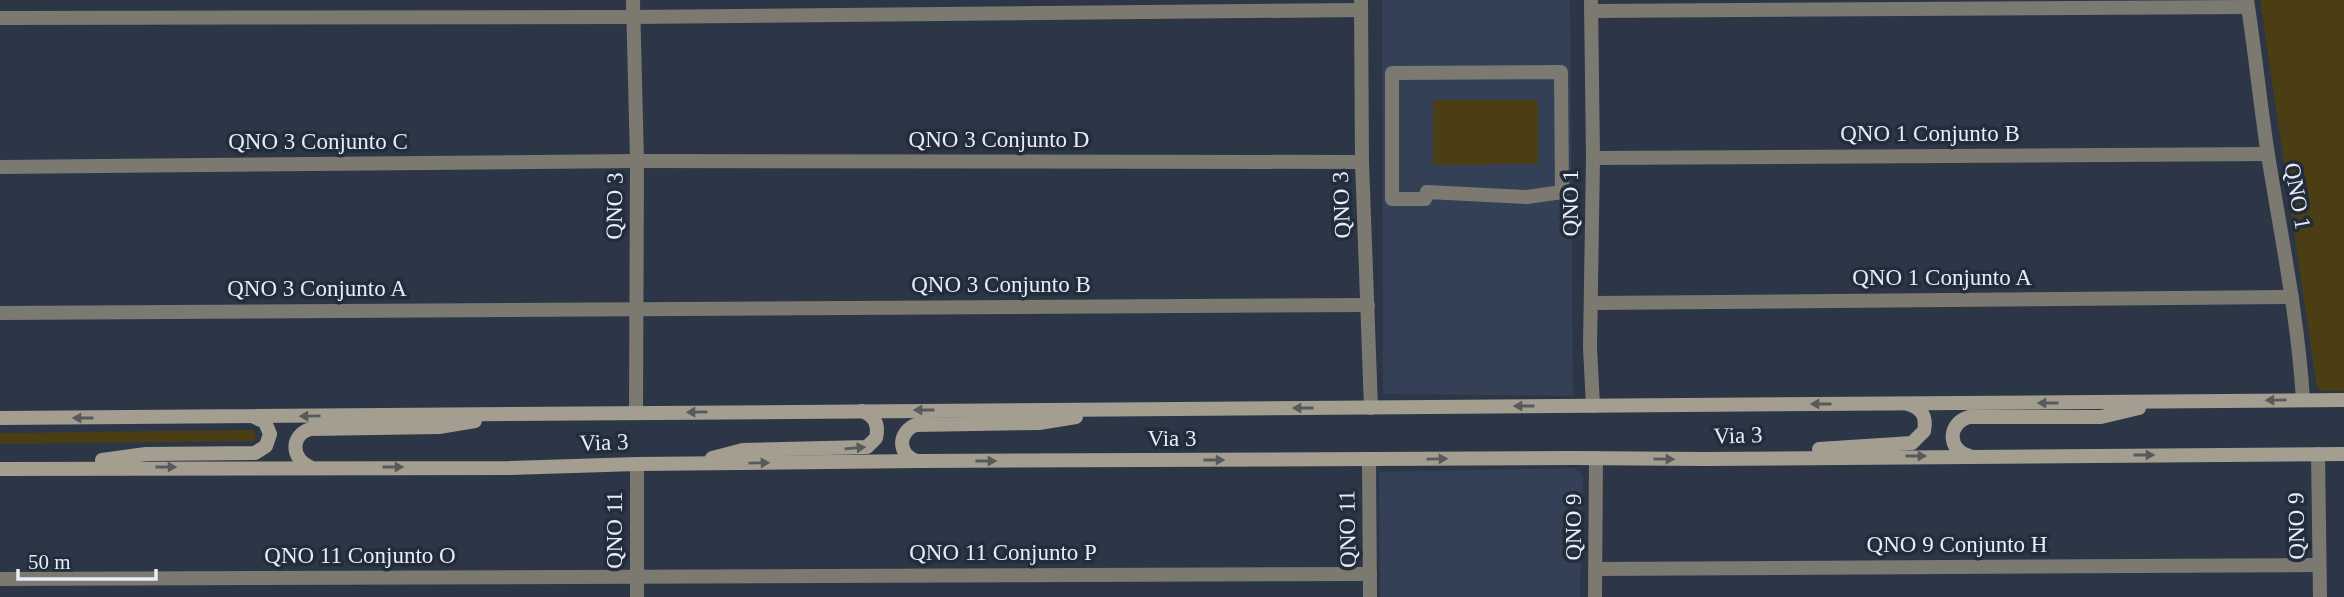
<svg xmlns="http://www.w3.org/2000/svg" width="2344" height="597" font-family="'Times New Roman',serif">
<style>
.built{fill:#334055}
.green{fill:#4c3e14}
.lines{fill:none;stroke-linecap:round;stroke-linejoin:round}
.pedestrian{stroke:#7c7970;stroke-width:14}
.minor{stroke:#7c7970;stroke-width:14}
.tertiary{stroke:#7c7970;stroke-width:14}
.secondary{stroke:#a49e90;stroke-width:14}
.oneway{fill:#565a5d}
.labels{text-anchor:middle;stroke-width:7;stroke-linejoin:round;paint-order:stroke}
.street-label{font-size:23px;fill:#e6edf7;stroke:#222c3b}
</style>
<rect width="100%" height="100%" fill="#2c3646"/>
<!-- built -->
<g class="built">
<path d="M1382 0H1570L1573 396 1383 394Z"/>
<path d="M1574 468 1581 473 1583 477 1580 597H1380L1379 472Z"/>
</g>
<!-- green -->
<g class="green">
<path d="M2260 0H2344V391H2324L2317 388Z"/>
<path d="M1433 100H1538V164L1433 165Z"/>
<path d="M253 430 256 435 254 441 0 444V433Z"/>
</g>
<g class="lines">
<!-- pedestrian -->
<path class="pedestrian" d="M1561 72 1562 192 1527 197 1427 192 1425 199H1392V73Z"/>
<!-- minor -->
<g class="minor">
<path d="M1361 0 1362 162 1371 408"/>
<path d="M1591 0 1593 158 1590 347 1593 406"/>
<path d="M1591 11 2248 7"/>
<path d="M0 18 633 17 1361 10"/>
<path d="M1593 158 2268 154"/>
<path d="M0 167 637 161 1362 162"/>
<path d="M1592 303 2292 297"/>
<path d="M0 313 1368 305"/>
<path d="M1369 460 1370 597"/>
<path d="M1595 569 2319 565"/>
<path d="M0 579 1370 574"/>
<path d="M1595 597 1596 458"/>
</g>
<!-- tertiary -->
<g class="tertiary">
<path d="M633 0 637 161 636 413"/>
<path d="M2247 0C2255 51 2260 103 2268 155 2281 236 2298 317 2303 400"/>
<path d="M2318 454 2320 597"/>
<path d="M637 597V464"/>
</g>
<!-- secondary -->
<g class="secondary">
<path d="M0 418 2344 400"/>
<path d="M1819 449 1912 443 1924 431C1927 417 1922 408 1908 404"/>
<path d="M1970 456C1947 451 1947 423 1969 417H2101L2139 408"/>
<path d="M712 458 743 450 867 447 876 438C879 425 875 416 862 411"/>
<path d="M102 460 146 454 255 453 266 446 270 434 265 422 254 417"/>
<path d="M917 461C898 455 897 434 915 425L1039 423 1076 417"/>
<path d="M310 467C291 458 290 436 310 429L439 427 475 421"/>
<path d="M0 469 510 468 637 464 919 461 1572 458 1704 459 2344 454"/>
</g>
</g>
<!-- one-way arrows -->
<defs><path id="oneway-solid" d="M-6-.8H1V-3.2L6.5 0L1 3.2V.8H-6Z" transform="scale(1.75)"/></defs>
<g class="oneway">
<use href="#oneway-solid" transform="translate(2276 400) rotate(179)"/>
<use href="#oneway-solid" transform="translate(2048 403) rotate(180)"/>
<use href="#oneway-solid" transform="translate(1821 404) rotate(180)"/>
<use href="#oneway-solid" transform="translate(1524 406) rotate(180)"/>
<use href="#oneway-solid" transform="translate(1303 408) rotate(180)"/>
<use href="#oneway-solid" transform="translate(924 410) rotate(180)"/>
<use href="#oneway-solid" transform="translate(697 412) rotate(179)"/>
<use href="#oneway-solid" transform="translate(310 416) rotate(179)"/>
<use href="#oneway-solid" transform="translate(83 418) rotate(180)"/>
<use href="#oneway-solid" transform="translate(855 448) rotate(-5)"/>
<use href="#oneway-solid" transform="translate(2144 455)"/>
<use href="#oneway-solid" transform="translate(1916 456)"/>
<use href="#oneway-solid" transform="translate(1437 459) rotate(-1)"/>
<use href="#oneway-solid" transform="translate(1664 459) rotate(1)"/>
<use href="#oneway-solid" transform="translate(1214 460)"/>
<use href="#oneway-solid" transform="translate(986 461)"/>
<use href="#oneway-solid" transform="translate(759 463) rotate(-1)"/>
<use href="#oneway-solid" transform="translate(166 467)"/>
<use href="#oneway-solid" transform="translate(393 467)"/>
</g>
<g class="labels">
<!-- street labels -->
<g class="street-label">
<text x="1930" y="141">QNO 1 Conjunto B</text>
<text x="999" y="147">QNO 3 Conjunto D</text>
<text x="318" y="149">QNO 3 Conjunto C</text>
<text transform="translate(2298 196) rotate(80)" y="8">QNO 1</text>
<text transform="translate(1570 203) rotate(-90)" y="8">QNO 1</text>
<text transform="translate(1341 205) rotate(-92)" y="8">QNO 3</text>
<text transform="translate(614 206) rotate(-89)" y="8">QNO 3</text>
<text x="1942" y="285">QNO 1 Conjunto A</text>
<text x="1001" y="292">QNO 3 Conjunto B</text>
<text x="317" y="296">QNO 3 Conjunto A</text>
<text transform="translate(1738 435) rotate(-2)" y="8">Via 3</text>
<text x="1172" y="446">Via 3</text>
<text transform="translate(604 442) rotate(-2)" y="8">Via 3</text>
<text transform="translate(2296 526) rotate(-91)" y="8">QNO 9</text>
<text transform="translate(1573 527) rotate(-90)" y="8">QNO 9</text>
<text transform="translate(1347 529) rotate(-91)" y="8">QNO 11</text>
<text transform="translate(614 530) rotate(-90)" y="8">QNO 11</text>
<text x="1957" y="552">QNO 9 Conjunto H</text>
<text x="1003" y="560">QNO 11 Conjunto P</text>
<text x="360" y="563">QNO 11 Conjunto O</text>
</g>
</g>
<!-- scale -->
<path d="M18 569v10h138v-10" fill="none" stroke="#e6edf7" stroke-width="3.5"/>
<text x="28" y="569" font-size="21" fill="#e6edf7" stroke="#222c3b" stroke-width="5" paint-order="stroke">50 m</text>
</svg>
